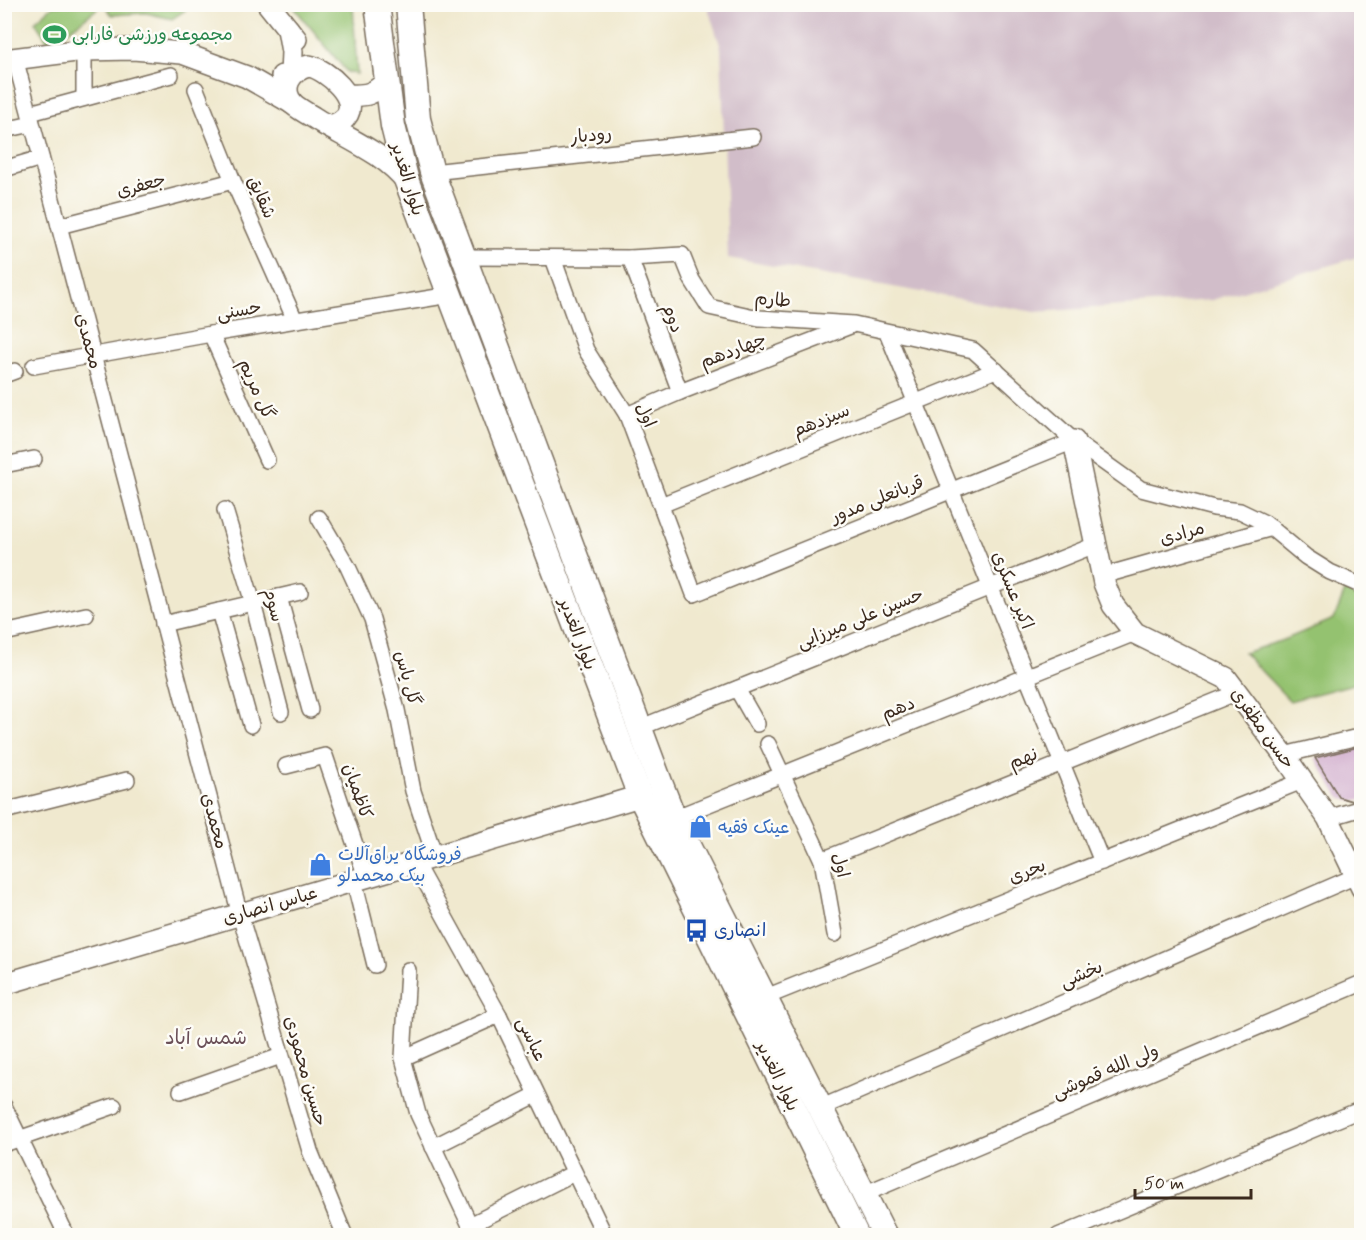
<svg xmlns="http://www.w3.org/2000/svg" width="1366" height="1240" font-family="Mynerve,'Playpen Sans Arabic',sans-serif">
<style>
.industrial{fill:#d1bdc9}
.green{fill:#94c270;stroke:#687647;stroke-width:1.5}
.building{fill:#c293c0}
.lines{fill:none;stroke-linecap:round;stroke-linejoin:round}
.street-casing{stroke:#7a6d5c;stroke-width:18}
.secondary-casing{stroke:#7a6d5c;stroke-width:24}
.primary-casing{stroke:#7a6d5c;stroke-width:27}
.street{stroke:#fff;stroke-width:15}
.secondary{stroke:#fff;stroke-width:21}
.primary{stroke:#fff;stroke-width:24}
.labels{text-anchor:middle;stroke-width:5;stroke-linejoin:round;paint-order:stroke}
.leisure-label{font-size:18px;fill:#27864d;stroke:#fdfcf7;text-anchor:start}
.street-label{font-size:18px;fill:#3b2a1e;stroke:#fdfcf7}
.shop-label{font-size:18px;fill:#366cbe;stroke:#fdfcf7;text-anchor:start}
.transit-label{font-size:18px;fill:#164399;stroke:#fdfcf7;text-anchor:start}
.neighbourhood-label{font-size:20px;fill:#6a4f57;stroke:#fdfcf7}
</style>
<rect width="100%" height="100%" fill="#fdfcf7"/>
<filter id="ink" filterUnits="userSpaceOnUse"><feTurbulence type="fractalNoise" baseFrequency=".0167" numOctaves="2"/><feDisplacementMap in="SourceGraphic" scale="12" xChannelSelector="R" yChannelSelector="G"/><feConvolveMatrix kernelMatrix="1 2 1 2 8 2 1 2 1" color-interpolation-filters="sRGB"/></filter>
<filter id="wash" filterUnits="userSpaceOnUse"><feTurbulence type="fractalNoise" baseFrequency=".008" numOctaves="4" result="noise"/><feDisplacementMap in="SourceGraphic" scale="24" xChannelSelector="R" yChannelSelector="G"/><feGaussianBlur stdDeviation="1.35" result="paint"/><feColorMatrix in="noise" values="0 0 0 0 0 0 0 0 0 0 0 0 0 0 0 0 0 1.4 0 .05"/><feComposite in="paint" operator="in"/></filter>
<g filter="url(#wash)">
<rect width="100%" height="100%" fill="#f0e9cf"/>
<!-- industrial -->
<path class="industrial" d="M707 5H1361V256L1212 300 1035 312 728 258 721 48Z"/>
<!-- green -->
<g class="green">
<path d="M54 5H102L50 45 35 22Z"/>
<path d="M104 5H193L172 19 146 13 112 15Z"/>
<path d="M292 5H353L357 74 347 72Z"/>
<path d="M1347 586 1361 592V682L1290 701 1244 653 1286 639 1334 619Z"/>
</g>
<g id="blocks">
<!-- building -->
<path class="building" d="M1362 746V799L1352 801 1339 797 1315 758Z"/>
</g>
</g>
<g filter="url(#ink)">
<use href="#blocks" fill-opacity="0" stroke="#7a6d5c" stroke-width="1.5"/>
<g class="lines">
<defs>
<g id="street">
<path d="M15 58 240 915 310 1151 345 1236"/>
<path d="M196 89 233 181 295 320"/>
<path d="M84 98V50"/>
<path d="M30 113 171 75"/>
<path d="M4 130 32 124"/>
<path d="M4 169 41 158"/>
<path d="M432 172 753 137"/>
<path d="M59 226 233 181"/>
<path d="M463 257 630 258 682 255 692 280 709 307 759 318 854 324 973 350 1074 441 1141 489 1214 508 1240 511 1265 523 1306 557 1330 572 1362 586"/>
<path d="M553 258 586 350 627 415 694 594 1074 441"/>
<path d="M630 258 680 392"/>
<path d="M887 332 1102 862"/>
<path d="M211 334 267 460"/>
<path d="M34 366 211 334 450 295"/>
<path d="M4 375 15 371"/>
<path d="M627 415 680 392 850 326"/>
<path d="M4 465 34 459"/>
<path d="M661 505 996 370"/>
<path d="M225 510 253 603 281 712"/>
<path d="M319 518 348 567 372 619 397 710 413 791 435 857"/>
<path d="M1102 576 1272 528"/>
<path d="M279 597 310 710"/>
<path d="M219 611 251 725"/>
<path d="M163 624 300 592"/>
<path d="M4 633 86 615"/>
<path d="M737 689 757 724"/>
<path d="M639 728 1095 545"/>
<path d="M768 744 822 860 835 934"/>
<path d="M1284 755 1362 736"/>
<path d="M286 766 325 756 366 877"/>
<path d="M4 811 127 780"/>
<path d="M674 818 1135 633"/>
<path d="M1328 818 1362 808"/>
<path d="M822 860 1238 692"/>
<path d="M415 863 499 1015 605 1236"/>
<path d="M354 881 375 965"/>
<path d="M408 970 403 1058 418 1114 475 1236"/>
<path d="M766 997 1302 781"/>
<path d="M403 1058 499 1015"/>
<path d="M181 1091 281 1056"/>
<path d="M4 1106 67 1236"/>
<path d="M820 1108 1356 876"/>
<path d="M4 1144 114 1106"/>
<path d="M433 1147 536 1095"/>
<path d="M864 1194 1362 983"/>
<path d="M470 1225 574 1173"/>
<path d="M1058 1236 1362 1109"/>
</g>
<g id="secondary">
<path d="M268 4 296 39"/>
<path d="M4 60 84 50 133 49 182 53 247 77 292 103"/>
<path d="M309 66C326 69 362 99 345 118 342 121 338 124 333 125 325 126 319 121 313 117 306 113 299 109 293 104 279 88 291 70 309 66Z"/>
<path d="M282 76H291L292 52 288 29"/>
<path d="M348 95C365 96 374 95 386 81"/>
<path d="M325 125C353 141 387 156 407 182"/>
<path d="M1074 441 1104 583 1113 605 1135 633 1226 678 1284 755 1328 818 1362 888"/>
<path d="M4 984 640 796"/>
</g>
<g id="primary">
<path d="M377 4 393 126 407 182 640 796 857 1236"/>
<path d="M408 4 418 119 432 172 661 785 674 818 885 1236"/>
</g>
</defs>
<!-- street casing -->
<use href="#street" class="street-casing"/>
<!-- secondary casing -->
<use href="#secondary" class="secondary-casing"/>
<!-- primary casing -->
<use href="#primary" class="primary-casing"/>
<!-- street -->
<use href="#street" class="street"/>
<!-- secondary -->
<use href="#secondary" class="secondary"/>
<!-- primary -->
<use href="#primary" class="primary"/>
</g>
</g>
<!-- icons -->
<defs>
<symbol id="stadium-bare" viewBox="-9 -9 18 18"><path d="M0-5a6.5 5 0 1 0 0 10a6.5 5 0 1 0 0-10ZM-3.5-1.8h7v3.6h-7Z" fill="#2e9e5b" stroke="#fdfcf7" stroke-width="2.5" paint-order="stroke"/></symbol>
<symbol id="shop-bare" viewBox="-9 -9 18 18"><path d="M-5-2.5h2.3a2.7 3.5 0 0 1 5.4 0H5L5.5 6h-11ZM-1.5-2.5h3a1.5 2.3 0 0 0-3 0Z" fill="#3f7fe0" stroke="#fdfcf7" stroke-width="2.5" paint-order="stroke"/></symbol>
<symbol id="bus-bare" viewBox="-9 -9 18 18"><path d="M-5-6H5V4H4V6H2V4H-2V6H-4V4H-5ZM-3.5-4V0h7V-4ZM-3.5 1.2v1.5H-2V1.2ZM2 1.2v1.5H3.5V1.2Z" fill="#1a4fb4" stroke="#fdfcf7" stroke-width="2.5" paint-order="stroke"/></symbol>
</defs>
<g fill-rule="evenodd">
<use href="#stadium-bare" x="38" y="18" width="33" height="33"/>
<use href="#shop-bare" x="684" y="810" width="33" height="33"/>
<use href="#shop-bare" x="304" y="848" width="33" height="33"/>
<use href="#bus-bare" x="680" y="914" width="33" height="33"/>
</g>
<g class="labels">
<!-- leisure labels -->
<g class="leisure-label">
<text x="72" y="40">مجموعه ورزشی فارابی</text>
</g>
<!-- street labels -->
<g class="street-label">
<text transform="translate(591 135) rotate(-6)" y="6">رودبار</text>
<text transform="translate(408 179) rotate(73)" y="6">بلوار الغدیر</text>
<text transform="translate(141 185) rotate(-15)" y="6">جعفری</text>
<text transform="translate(262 197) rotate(66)" y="6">شقایق</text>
<text transform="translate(773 299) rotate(5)" y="6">طارم</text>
<text transform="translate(239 310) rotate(-9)" y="6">حسنی</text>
<text transform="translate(673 318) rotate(69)" y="6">دوم</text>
<text transform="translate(89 341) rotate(75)" y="6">محمدی</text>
<text transform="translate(733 350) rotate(-21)" y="6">چهاردهم</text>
<text transform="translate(257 389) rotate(66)" y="6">گل مریم</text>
<text transform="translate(646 415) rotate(66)" y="6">اول</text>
<text transform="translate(821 420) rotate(-22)" y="6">سیزدهم</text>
<text transform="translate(877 499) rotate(-22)" y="6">قربانعلی مدور</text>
<text transform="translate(1182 533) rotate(-16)" y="6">مرادی</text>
<text transform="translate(1013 590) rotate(68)" y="6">اکبر عسکری</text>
<text transform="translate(274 605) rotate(75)" y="6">سوم</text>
<text transform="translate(860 618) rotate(-22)" y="6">حسین علی میرزایی</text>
<text transform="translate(578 634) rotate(69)" y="6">بلوار الغدیر</text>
<text transform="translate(408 678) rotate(75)" y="6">گل یاس</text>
<text transform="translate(898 708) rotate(-22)" y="6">دهم</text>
<text transform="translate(1263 728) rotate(54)" y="6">حسن مظفری</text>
<text transform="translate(1023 758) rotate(-22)" y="6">نهم</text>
<text transform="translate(358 791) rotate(71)" y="6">کاظمیان</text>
<text transform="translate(215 821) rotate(75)" y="6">محمدی</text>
<text transform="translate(841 865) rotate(76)" y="6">اول</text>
<text transform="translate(1027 871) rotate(-22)" y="6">بحری</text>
<text transform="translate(270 905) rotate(-16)" y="6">عباس انصاری</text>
<text transform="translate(1081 974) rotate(-23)" y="6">بخشی</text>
<text transform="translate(532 1039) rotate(65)" y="6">عباسی</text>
<text transform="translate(306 1071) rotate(74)" y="6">حسین محمودی</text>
<text transform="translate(1105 1071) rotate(-23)" y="6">ولی الله قموشی</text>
<text transform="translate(778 1076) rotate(64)" y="6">بلوار الغدیر</text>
</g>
<!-- shop labels -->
<g class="shop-label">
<text x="718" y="833">عینک فقیه</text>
<text x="338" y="860">فروشگاه یراق‌آلات<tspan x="338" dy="21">بیک محمدلو</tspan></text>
</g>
<!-- transit labels -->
<g class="transit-label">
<text x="714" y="936">انصاری</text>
</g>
<!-- neighbourhood labels -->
<g class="neighbourhood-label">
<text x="206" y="1044">شمس آباد</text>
</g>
</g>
<!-- margin -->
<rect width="1366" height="1240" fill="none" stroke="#fdfcf7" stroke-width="24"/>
<!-- scale -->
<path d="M1135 1189v9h116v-9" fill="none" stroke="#3b2a1e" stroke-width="3"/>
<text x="1144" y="1189" font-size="18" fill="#3b2a1e" stroke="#fdfcf7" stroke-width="4.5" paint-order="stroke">50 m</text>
</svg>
